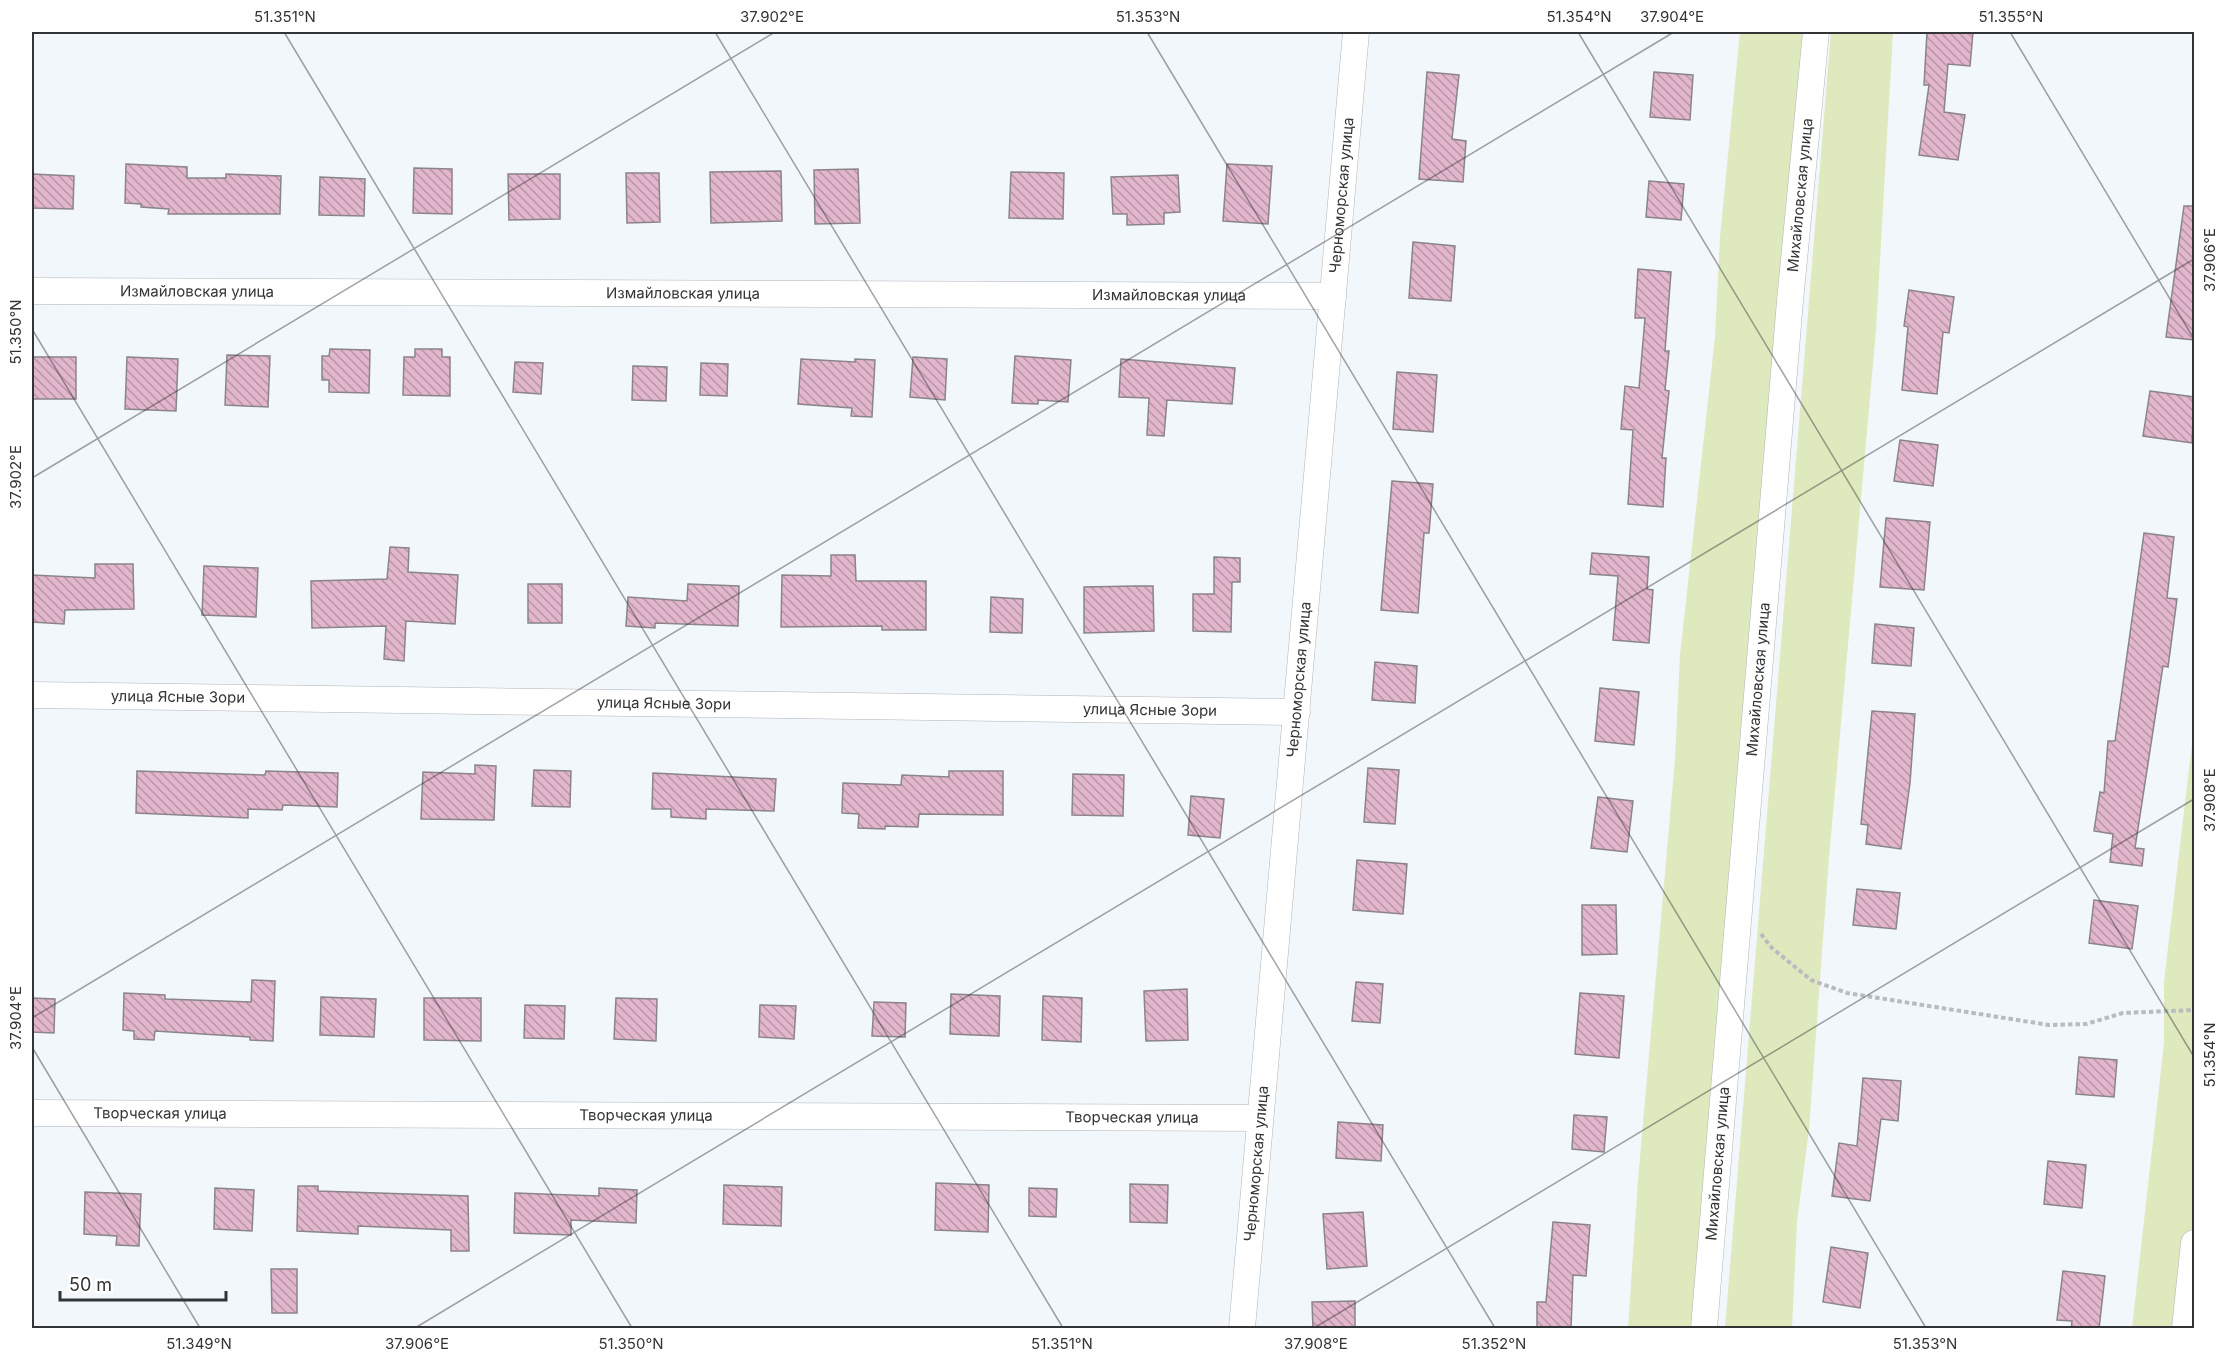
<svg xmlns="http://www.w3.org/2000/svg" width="2226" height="1360" font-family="Inter,sans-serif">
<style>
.grass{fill:#dee9be}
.building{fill:url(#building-back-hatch);stroke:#8b8588;stroke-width:1.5}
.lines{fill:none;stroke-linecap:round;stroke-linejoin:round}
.minor-casing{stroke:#b0b5b9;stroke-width:27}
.path{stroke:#b8bcbf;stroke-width:4;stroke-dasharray:4.5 3;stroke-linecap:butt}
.minor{stroke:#fff;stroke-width:26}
.ticks{fill:none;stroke:#323435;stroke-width:1.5;stroke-opacity:0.45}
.labels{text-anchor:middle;stroke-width:4.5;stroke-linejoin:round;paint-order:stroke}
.street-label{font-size:15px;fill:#323435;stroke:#fff}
.neatline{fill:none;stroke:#323435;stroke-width:2}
.ticks-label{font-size:15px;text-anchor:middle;fill:#323435}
</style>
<defs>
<pattern id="building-back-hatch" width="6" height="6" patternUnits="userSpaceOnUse" patternTransform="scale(1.5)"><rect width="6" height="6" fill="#e2b6cd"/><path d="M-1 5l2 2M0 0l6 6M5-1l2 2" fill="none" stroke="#b895a7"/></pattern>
</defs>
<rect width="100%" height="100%" fill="#f2f7fc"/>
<!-- grass -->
<g class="grass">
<path d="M1740 32H1803L1694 1328H1628L1638 1180 1675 759 1680 655 1715 337 1720 237Z"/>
<path d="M1831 32H1893L1876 330 1829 858 1809 1129 1797 1222 1792 1328H1725Z"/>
<path d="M2194 726V1328H2132L2164 1043V982Z"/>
</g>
<!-- building -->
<g class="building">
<path d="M1927 32H1973L1970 66 1948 64 1944 112 1965 115 1958 160 1919 155 1929 85H1924Z"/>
<path d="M1427 72 1459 75 1452 139 1466 141 1463 182 1419 179Z"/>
<path d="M1654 72 1693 75 1690 120 1650 117Z"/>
<path d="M126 164 187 167V178H226V174L281 176 280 214H168L169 209 141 207V204L125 203Z"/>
<path d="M1227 164 1272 166 1268 224 1223 221Z"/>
<path d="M414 168 452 169V214L413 213Z"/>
<path d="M858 169 860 223 815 224 814 170Z"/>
<path d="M781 171 782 221 711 223 710 172Z"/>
<path d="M1011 172 1064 173 1063 219 1009 218Z"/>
<path d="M626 173H659L660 222 627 223Z"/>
<path d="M32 174 74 176 73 209 32 208Z"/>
<path d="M508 174H560V219L509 220Z"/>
<path d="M1178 175 1180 212 1164 213V224L1127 225V214H1113L1111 177Z"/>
<path d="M320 177 365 179 364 216 319 215Z"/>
<path d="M1649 181 1684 184 1681 220 1646 217Z"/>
<path d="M2184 206H2194V340L2166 337Z"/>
<path d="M1413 242 1455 246 1451 301 1409 298Z"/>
<path d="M1638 269 1671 272 1665 351H1669L1665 390 1669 391 1662 458H1666L1663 507 1628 504 1633 430 1621 429 1625 386 1639 388 1645 318H1635Z"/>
<path d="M1909 290 1954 297 1949 333 1943 332 1937 394 1902 390 1908 327 1904 326Z"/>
<path d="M330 349 370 350 369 393 329 392V380H322V356H329Z"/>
<path d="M415 349H442V357H450V396L403 395 404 357H415Z"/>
<path d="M227 355 270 356 268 407 225 405Z"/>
<path d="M1015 356 1071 360 1068 402 1038 400V404L1012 403Z"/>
<rect x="32" y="357" width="44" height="42"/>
<path d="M127 357 178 359 176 411 125 409Z"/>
<path d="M913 357 947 359 945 400 910 397Z"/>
<path d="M801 359 855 362V359L875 360 872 417 851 416 852 408 798 404Z"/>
<path d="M1121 359 1235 368 1232 404 1167 400 1164 436 1147 435 1149 398 1119 397Z"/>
<path d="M515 362 543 363 541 394 513 392Z"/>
<path d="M701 363 728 364 727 396 700 395Z"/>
<path d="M633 366 667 367 666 401 632 400Z"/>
<path d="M1397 372 1437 375 1433 432 1393 429Z"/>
<path d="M2150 391 2194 397 2192 443 2143 436Z"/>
<path d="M1900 440 1938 445 1933 486 1894 481Z"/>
<path d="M1392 481 1433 484 1429 533H1424L1418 613 1381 610Z"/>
<path d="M1886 518 1930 522 1924 590 1880 587Z"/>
<path d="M2144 533 2174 537 2167 598 2177 599 2168 667 2163 666 2135 848 2144 849 2142 866 2110 862 2113 834 2094 831 2100 792 2104 793 2108 741H2115Z"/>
<path d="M390 547 409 548 408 572 458 575 455 624 406 621 404 661 384 659 386 626 312 628 311 581 387 579Z"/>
<path d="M1592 553 1649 557 1647 589 1653 590 1649 643 1613 640 1618 576 1590 574Z"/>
<path d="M831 555H855L856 581H926V630H882V626L781 627 782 575 831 576Z"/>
<path d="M1214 557 1240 558V582H1232L1231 632 1193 631V594H1214Z"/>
<path d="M95 564H133L134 609 65 610 64 624 32 622V575L95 578Z"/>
<path d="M204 566 258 568 256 617 202 615Z"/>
<rect x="528" y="584" width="34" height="39"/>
<path d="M688 584 739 586 738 626 655 623V628L626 626 628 597 687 601Z"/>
<path d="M1136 586H1153L1154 631 1084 633V587Z"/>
<path d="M991 597 1023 599 1022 633 990 632Z"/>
<path d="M1875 624 1914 628 1911 666 1872 663Z"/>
<path d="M1375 662 1417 666 1415 703 1372 700Z"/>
<path d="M1600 688 1639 692 1634 745 1595 741Z"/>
<path d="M1872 711 1915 714 1910 783 1901 849 1866 844 1868 825 1861 824Z"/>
<path d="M475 765 496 766 494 820 421 819 423 772 475 774Z"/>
<path d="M1368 768 1399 770 1395 824 1364 822Z"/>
<path d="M534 770 571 771 570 807 532 806Z"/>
<path d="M137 771 265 775 266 771 338 773 337 807 283 805 282 810 248 809V818L136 813Z"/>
<path d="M949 771H1003V815L919 814 918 827 885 826V829L858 828 859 814 842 813 843 783 901 785 902 775 949 777Z"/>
<path d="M653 773 776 779 774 811 706 809V819L671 817V809H652Z"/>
<path d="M1073 774 1124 775 1123 816 1072 815Z"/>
<path d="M1191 796 1224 799 1220 838 1188 835Z"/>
<path d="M1598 797 1633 801 1627 852 1591 848Z"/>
<path d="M1357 860 1407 864 1403 914 1353 910Z"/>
<path d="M1857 889 1900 893 1896 929 1853 925Z"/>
<path d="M2094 900 2138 906 2132 949 2089 943Z"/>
<path d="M1582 905H1616L1617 954 1582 955Z"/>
<path d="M252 980 275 981 273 1041 250 1040V1037L155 1031 154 1040 134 1039V1031L123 1030 124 993 165 995V999L251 1002Z"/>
<path d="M1356 982 1383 984 1380 1023 1352 1021Z"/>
<path d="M1187 989 1188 1040 1146 1041 1144 991Z"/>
<path d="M1580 993 1624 996 1619 1058 1575 1054Z"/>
<path d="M951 994 1000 996 999 1036 950 1034Z"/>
<path d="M1043 996 1082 998 1081 1042 1042 1040Z"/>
<path d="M321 997 376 999 374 1037 320 1035Z"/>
<path d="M32 998 55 999 54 1033 32 1032Z"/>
<path d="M424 998H481V1041L424 1040Z"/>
<path d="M616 998 657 999 656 1041 614 1039Z"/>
<path d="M874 1002 906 1003 905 1037 872 1036Z"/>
<path d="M525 1005 565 1006 564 1039 524 1038Z"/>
<path d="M760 1005 796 1006 794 1039 759 1037Z"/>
<path d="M2079 1057 2117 1060 2114 1097 2076 1094Z"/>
<path d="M1863 1078 1901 1081 1898 1121 1881 1119 1870 1201 1832 1196 1839 1143 1857 1146Z"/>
<path d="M1574 1115 1607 1117 1604 1152 1572 1149Z"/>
<path d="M1338 1122 1383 1125 1381 1161 1336 1158Z"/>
<path d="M2048 1161 2086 1165 2082 1208 2044 1204Z"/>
<path d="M936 1183 989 1185 988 1232 935 1230Z"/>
<path d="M1130 1184 1168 1185 1167 1223 1130 1222Z"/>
<path d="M724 1185 782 1187 781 1226 723 1224Z"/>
<path d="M298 1186H318V1191L468 1196 469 1251H451V1230L358 1226V1234L297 1231Z"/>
<path d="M215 1188 254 1190 252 1231 214 1229Z"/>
<path d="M599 1188 637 1190 636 1223 571 1220V1235L514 1233 515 1193 599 1196Z"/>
<path d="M1029 1188 1057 1189 1056 1217 1029 1216Z"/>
<path d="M85 1192 141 1194 139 1246 116 1245 117 1236 84 1234Z"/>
<path d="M1363 1212 1367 1266 1327 1269 1323 1214Z"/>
<path d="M1553 1222 1590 1225 1586 1276 1573 1275 1571 1329H1537V1302H1546Z"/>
<path d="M1831 1247 1868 1253 1860 1308 1823 1302Z"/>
<path d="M271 1269H297V1313H272Z"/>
<path d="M2063 1271 2105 1276 2099 1329H2071L2072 1321 2057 1320Z"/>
<path d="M1355 1301V1329H1313L1312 1302Z"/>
</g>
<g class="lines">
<defs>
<g id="minor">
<path id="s1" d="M32 291 1333 296"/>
<path id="s2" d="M32 695 1297 712"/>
<path id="s3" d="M32 1113 1260 1118"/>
<path id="s4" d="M1242 1328 1356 32"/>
<path id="s5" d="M1704 1328 1790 301 1816 32"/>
<path d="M2185 1328 2194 1243"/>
</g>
</defs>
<!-- minor casing -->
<use href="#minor" class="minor-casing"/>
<!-- path -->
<path class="path" d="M1761 934 1772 948 1811 980 1847 993 2049 1025 2086 1024 2123 1013 2194 1010"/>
<!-- minor -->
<use href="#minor" class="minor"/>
</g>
<!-- ticks -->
<path class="ticks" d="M284 32 1063 1328M715 32 1495 1328M1147 32 1926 1328M1578 32 2194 1057M2010 32 2194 339M32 329 632 1328M32 478 775 32M32 1018 1674 32M32 1047 200 1328M415 1328 2194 259M1314 1328 2194 799"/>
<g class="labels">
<!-- street labels -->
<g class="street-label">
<text dy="5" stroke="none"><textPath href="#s4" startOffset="1137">Черноморская улица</textPath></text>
<text dy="5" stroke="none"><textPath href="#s5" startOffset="1137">Михайловская улица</textPath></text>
<text dy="5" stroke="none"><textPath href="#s1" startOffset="165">Измайловская улица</textPath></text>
<text dy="5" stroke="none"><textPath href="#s1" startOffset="651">Измайловская улица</textPath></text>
<text dy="5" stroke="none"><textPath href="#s1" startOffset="1137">Измайловская улица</textPath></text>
<text dy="5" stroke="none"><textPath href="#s4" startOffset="651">Черноморская улица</textPath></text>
<text dy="5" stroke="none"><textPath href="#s5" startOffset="651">Михайловская улица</textPath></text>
<text dy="5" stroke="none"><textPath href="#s2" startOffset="146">улица Ясные Зори</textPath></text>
<text dy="5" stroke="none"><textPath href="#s2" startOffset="632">улица Ясные Зори</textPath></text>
<text dy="5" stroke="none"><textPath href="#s2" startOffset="1118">улица Ясные Зори</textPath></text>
<text dy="5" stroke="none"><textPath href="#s3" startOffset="128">Творческая улица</textPath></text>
<text dy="5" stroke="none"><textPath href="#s3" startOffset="614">Творческая улица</textPath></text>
<text dy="5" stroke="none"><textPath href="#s3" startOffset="1100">Творческая улица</textPath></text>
<text dy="5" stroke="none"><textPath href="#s4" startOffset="165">Черноморская улица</textPath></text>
<text dy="5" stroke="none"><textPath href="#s5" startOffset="165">Михайловская улица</textPath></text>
</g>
</g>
<!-- border -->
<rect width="2226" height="1360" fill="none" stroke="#ffffff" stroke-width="66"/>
<!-- scale -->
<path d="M60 1291v9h166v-9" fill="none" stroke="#323435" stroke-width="3"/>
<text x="69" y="1291" font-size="18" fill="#323435" stroke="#ffffff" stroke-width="4.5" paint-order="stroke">50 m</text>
<rect x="33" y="33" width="2160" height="1294" class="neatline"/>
<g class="ticks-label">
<text x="285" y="22">51.351°N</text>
<text x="772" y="22">37.902°E</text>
<text x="1148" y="22">51.353°N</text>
<text x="1579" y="22">51.354°N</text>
<text x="1672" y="22">37.904°E</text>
<text x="2011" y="22">51.355°N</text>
<text transform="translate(2210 260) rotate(-90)" y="5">37.906°E</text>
<text transform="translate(16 332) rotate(-90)" y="5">51.350°N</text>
<text transform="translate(16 477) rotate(-90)" y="5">37.902°E</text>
<text transform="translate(2210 800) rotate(-90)" y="5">37.908°E</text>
<text transform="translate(16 1018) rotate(-90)" y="5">37.904°E</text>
<text transform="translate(2210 1055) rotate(-90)" y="5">51.354°N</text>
<text x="199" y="1349">51.349°N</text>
<text x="417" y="1349">37.906°E</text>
<text x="631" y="1349">51.350°N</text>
<text x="1062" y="1349">51.351°N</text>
<text x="1316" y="1349">37.908°E</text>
<text x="1494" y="1349">51.352°N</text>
<text x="1925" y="1349">51.353°N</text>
</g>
</svg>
